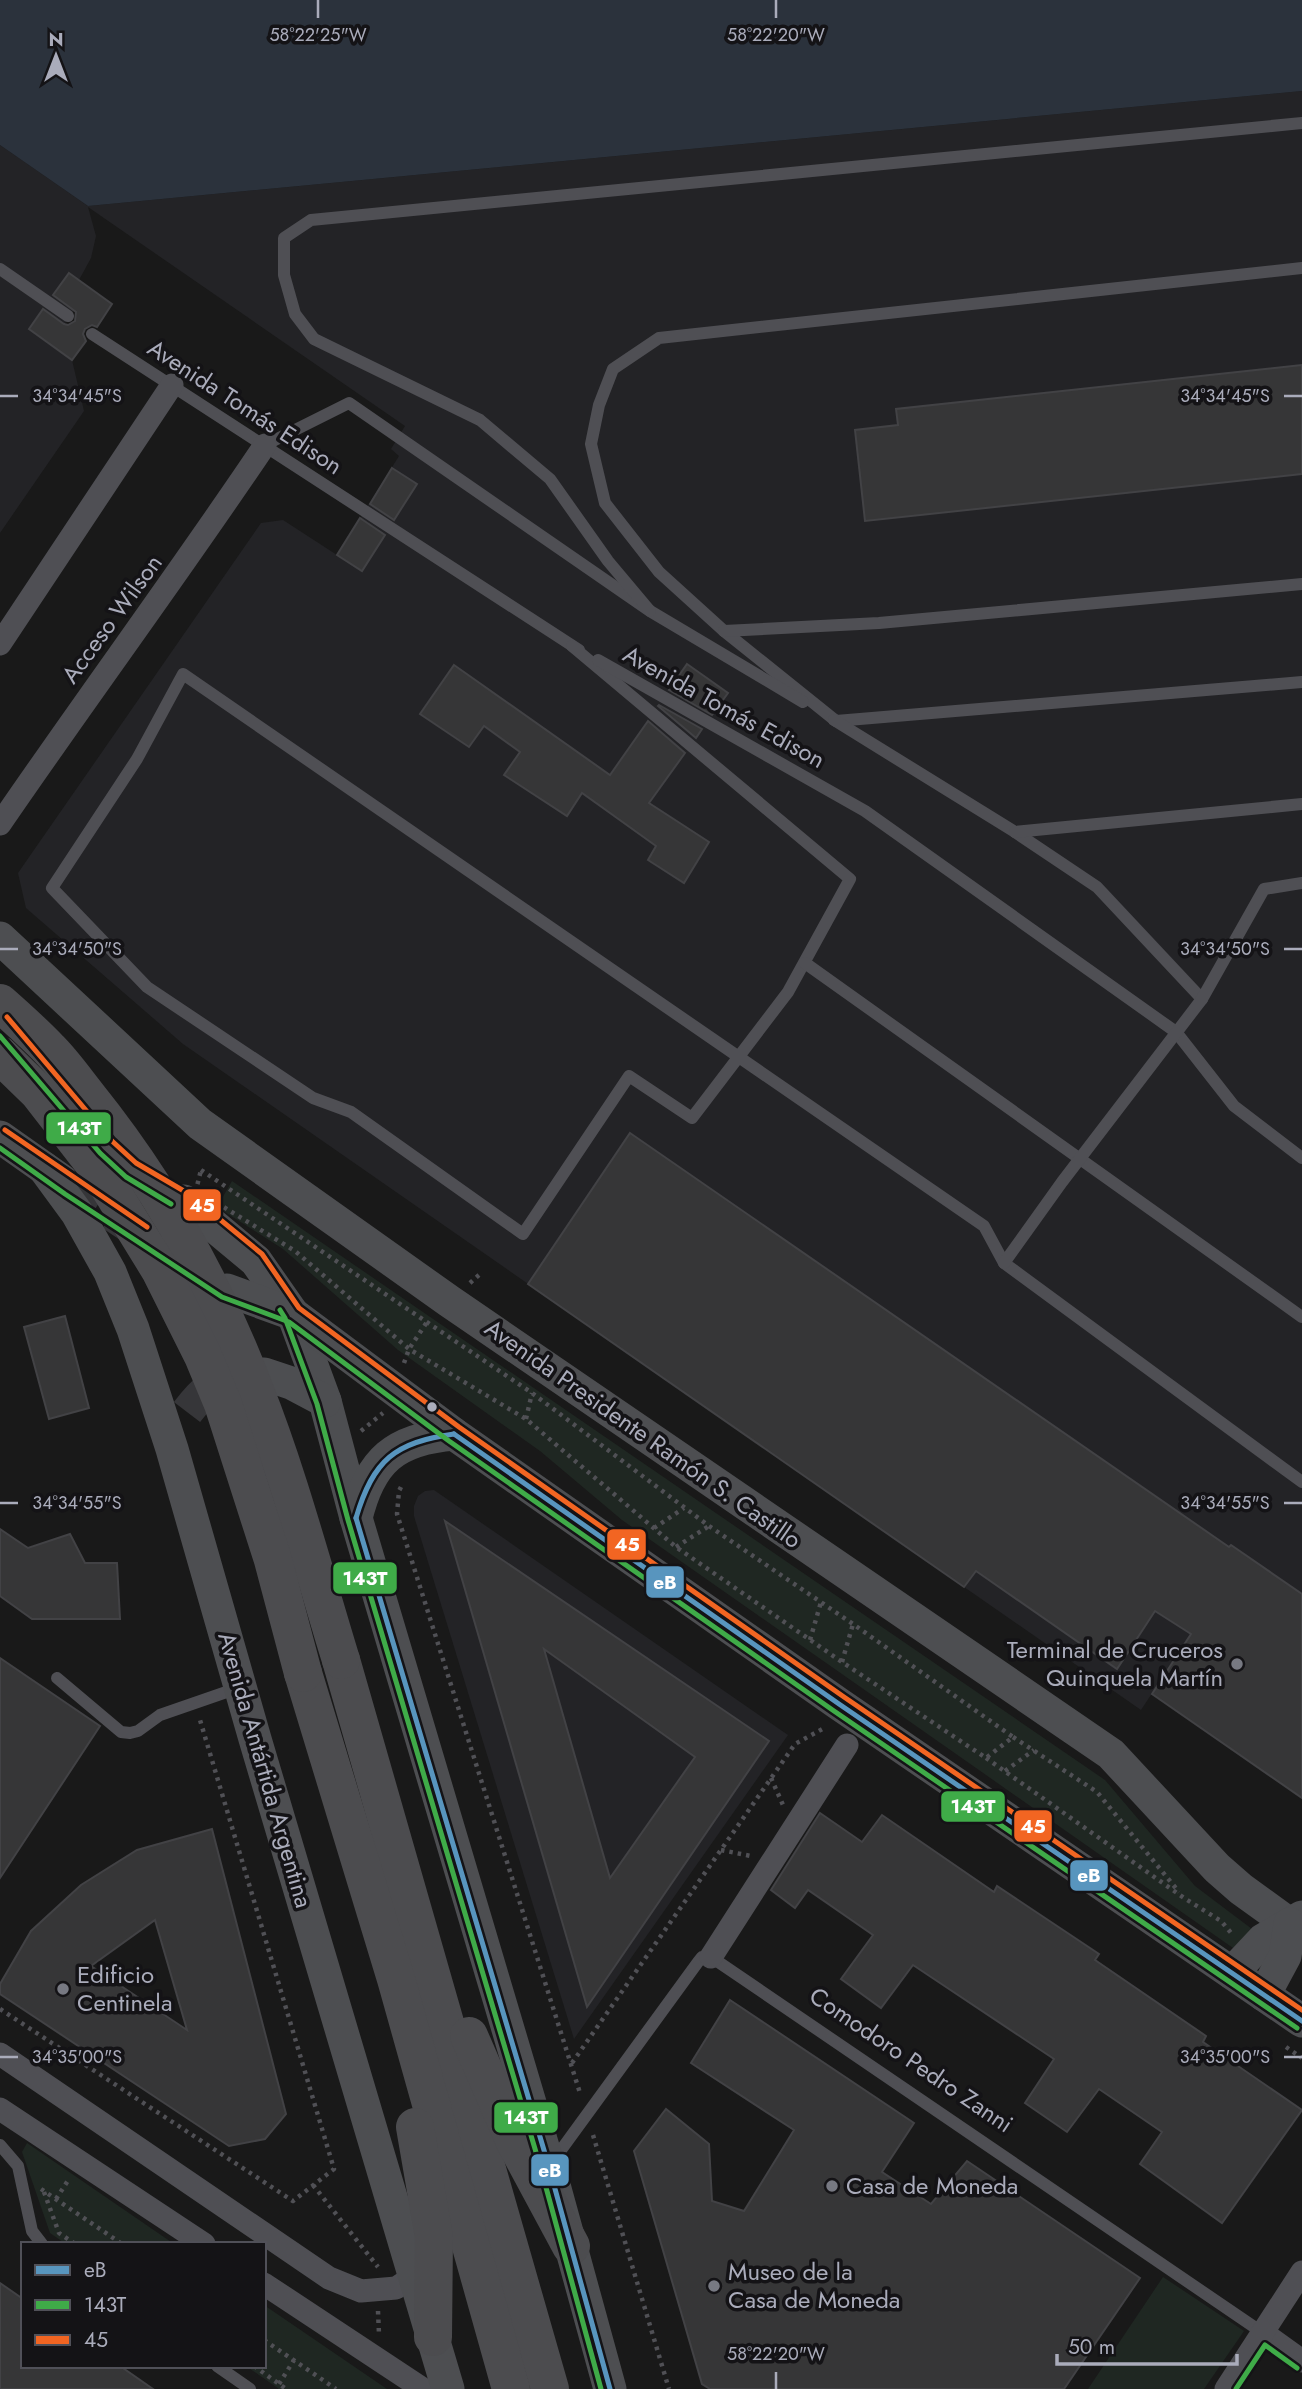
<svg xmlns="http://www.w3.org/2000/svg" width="1302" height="2389" font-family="Jost,sans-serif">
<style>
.built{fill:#232326}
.green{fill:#1f2722}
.water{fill:#2b323c}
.building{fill:#363637;stroke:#424245;stroke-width:2;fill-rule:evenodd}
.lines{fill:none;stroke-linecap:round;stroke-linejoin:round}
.secondary-tunnel{stroke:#363639;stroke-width:33;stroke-dasharray:33 17;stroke-linecap:butt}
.path{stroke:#505055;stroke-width:4.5;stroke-dasharray:3.5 5;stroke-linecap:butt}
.lane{stroke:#4f4f54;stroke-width:12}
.street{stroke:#4f4f54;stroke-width:23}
.secondary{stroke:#4d4e51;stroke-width:33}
.highway{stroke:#4c4c4f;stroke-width:38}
.highway-bridge{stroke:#4c4c4f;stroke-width:38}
.bus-1-casing{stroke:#141316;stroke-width:10}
.bus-2-casing{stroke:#141316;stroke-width:10}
.bus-3-casing{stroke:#141316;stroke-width:10}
.bus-1{stroke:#5895be;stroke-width:5}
.bus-2{stroke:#3fab48;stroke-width:5}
.bus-3{stroke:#f26522;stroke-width:5}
.ticks{fill:none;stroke:#aaacbb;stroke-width:2.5}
.bus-dot{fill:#aaacbb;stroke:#141316;stroke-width:2.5}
.poi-dot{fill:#777982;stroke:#141316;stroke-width:2.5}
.labels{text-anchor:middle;stroke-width:7;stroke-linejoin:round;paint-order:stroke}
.street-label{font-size:24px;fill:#aaacbb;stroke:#141316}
.poi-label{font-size:24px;fill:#aaacbb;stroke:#141316;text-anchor:start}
.ticks-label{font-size:18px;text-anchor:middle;fill:#aaacbb;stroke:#141316;stroke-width:7;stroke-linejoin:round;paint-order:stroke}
.line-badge{stroke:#141316;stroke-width:2.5}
.badge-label{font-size:19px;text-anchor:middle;font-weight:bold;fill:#fff}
</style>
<rect width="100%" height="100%" fill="#191919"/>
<!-- built -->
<g class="built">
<path d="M1302 91V1594L1176 1624 1191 1634 1141 1710 183 1044 26 908 18 873 261 523 283 520 337 555 399 456 391 449 405 426 88 207 96 236 91 258 79 280 90 288 50 344 72 360 84 411 0 533V145L88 206Z"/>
<path d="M434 1490 788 1735 574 2039 414 1516V1506L418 1496 425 1491Z"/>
</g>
<!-- green -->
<g class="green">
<path d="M232 1181 1105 1780 1195 1886 1252 1929 1233 1948 622 1520 540 1451 398 1350 283 1249 217 1207Z"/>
<path d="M27 2143 174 2244H66L50 2233 22 2152Z"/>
<path d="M1163 2277 1244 2331 1204 2389H1088Z"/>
<path d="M264 2305 387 2389H279L246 2366H264Z"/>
</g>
<!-- water -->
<path class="water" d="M0 0H1302V91L88 206 0 145Z"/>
<!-- building -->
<g class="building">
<path d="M69 273 112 304 97 327 92 325 85 329 83 334 86 341 72 360 29 329 43 309 64 324 68 325 75 321 76 312 53 295Z"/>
<path d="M1302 365V474L865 521 855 430 898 425 896 409Z"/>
<path d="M392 468 417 484 394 520 370 504Z"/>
<path d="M360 518 385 535 362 571 337 555Z"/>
<path d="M687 664 728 693 712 715 669 690Z"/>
<path d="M454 665 610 775 648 721 685 753 649 803 709 842 684 883 648 860 656 846 582 793 567 816 504 775 520 752 484 726 469 747 420 714Z"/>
<path d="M659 705 702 729 696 738 658 706Z"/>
<path d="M630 1133 1229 1547 1231 1545 1302 1594V1798L1152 1694 1191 1634 1155 1611 1117 1669 976 1571 964 1587 528 1284Z"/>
<path d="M65 1316 89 1408 49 1419 24 1327Z"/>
<path d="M445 1521 769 1741 587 2007ZM544 1649 695 1757 610 1878Z"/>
<path d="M0 1529 28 1548 70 1534 85 1563H117L120 1619H32L0 1596Z"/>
<path d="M0 1658 100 1726 0 1878Z"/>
<path d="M820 1813 862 1842 882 1815 994 1892 997 1886 1099 1954 1095 1960 1206 2036 1203 2042 1302 2110 1222 2223 1140 2164 1162 2132 1099 2089 1067 2132 1025 2103 1054 2059 913 1965 881 2008 841 1979 873 1935 808 1890 795 1908 771 1890Z"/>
<path d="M212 1829 286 2114 265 2139 229 2146 0 1994V1984L31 1931 81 1885 137 1850ZM155 1920 187 2030 91 1966Z"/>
<path d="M730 2000 914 2123 882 2172 931 2204 967 2161 1140 2278 1064 2389H710L702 2384 634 2151 666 2109 709 2144 712 2201 744 2211 794 2130 691 2063Z"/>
<path d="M0 2283 23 2299V2366H120L153 2389H0Z"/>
</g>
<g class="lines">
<!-- secondary-tunnel -->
<g class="secondary-tunnel">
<path d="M70 1187 135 1230"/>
<path d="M187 1412C200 1395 214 1379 238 1377"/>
</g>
<!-- path -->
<g class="path">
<path d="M201 1170 532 1393 709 1526 853 1624 1013 1737 986 1758 842 1662 676 1547 526 1419 409 1349 295 1251 196 1190Z"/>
<path d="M470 1283 480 1274"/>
<path d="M404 1363 409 1349 427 1322"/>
<path d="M526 1419 532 1393"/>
<path d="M361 1431 383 1413"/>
<path d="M401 1487 399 1491 397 1514 580 2093"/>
<path d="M654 1528 684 1508"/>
<path d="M676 1547 709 1526"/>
<path d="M810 1640 821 1602"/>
<path d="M842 1662 853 1624"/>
<path d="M1013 1737 1097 1792 1179 1892"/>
<path d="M986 1758 1184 1898 1221 1921 1232 1934"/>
<path d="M1005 1771 1034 1750"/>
<path d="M771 1778 783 1805"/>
<path d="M721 1850 751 1856"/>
<path d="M0 2009 293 2201 334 2169 200 1720"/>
<path d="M1286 2047 1302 2058"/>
<path d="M572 2063 795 1744 826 1727"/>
<path d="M593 2135 669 2389"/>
<path d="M313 2185 378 2267"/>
<path d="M41 2189 122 2244"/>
<path d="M44 2192 59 2233 75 2244"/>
<path d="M56 2199 69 2179"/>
<path d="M378 2311 379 2334"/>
<path d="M264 2340 336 2389"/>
<path d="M254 2366 286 2389"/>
<path d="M279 2384 294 2360"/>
</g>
<!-- lane -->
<g class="lane">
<path d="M1302 268 659 338 613 369 599 405 591 444 605 503 659 572 724 631 836 721 1302 682"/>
<path d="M0 269 68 316"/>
<path d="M92 334 579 650"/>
<path d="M265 445 349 403 650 611 803 702"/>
<path d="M650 611 608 561 550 479 480 420 314 339 295 314 284 275V238L311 220 1302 123"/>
<path d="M724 631 879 623 1302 584"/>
<path d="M572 646 850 879 788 992 692 1118 629 1076 523 1234 351 1112 313 1098 147 987 52 888 137 759 183 674 984 1226 1004 1263 1302 1482"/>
<path d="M598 660 865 811 1176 1032 1234 1106 1302 1158"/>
<path d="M834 720 1015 832 1097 887 1202 999"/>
<path d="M1015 832 1302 804"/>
<path d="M805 963 1302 1317"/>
<path d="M1004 1263 1062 1182 1202 999 1264 889 1302 883"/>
<path d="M57 1678 121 1732 130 1733 138 1731 160 1715 238 1688"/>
<path d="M0 2145 18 2166 32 2231 42 2244"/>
<path d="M553 2161 698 1962 702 1957H711L1263 2333"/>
<path d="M217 2366 250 2389"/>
</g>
<!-- street -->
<g class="street">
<path d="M0 644 172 385"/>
<path d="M0 824C87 697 179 573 265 445"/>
<path d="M711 1957 847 1745"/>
<path d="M0 2054 329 2278 361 2291 396 2288 414 2276"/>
<path d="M0 2109 204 2244"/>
<path d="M264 2284 423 2389"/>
<path d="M1263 2333 1302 2361"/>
<path d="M1226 2389 1302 2272"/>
</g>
<!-- secondary -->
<g class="secondary">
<path d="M0 938 200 1124 449 1301 1111 1754 1217 1868 1241 1889 1302 1933"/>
<path d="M0 1137 61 1180"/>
<path d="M44 1168 77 1213 110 1272 133 1329 172 1449 255 1739 448 2389"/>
<path d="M184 1201 256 1261 293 1314 325 1401 356 1518 549 2167 610 2389"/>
<path d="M227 1290 293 1314 454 1434 839 1704 1302 2021"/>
<path d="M264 1374 291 1383 325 1401"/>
<path d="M356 1518C370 1460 395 1439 454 1434"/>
<path d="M1232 1973 1263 1940 1302 1917"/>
<path d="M1264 1995 1285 1956 1290 1924"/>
</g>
<!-- highway -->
<g class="highway">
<path d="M341 1660 550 2389"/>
<path d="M303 1673 396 1979 511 2389"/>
<path d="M469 2036 515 2142 571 2246"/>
<path d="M415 2127 434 2237 433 2337"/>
</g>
<!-- highway-bridge -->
<g class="highway-bridge">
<path d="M0 1003C17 1018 34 1033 50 1050 63 1063 75 1080 87 1095 157 1182 214 1283 254 1388 289 1476 313 1569 341 1660"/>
<path d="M0 1055 39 1093 98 1169 160 1270 203 1356 223 1404 273 1560 303 1673"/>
</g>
<defs>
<g id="bus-1">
<path d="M454 1434 839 1704 1302 2021"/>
<path d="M356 1518 549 2167 610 2389"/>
<path d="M356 1518C373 1460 395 1442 454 1434"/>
</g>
<g id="bus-2">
<path d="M0 1036 100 1153 126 1177 171 1204"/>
<path d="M0 1148 65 1194 222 1297 289 1322 449 1441 834 1711 1297 2028"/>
<path d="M280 1310 285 1318 317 1404 348 1520 541 2169 601 2389"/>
<path d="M1236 2389 1265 2345 1297 2368"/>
</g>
<g id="bus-3">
<path d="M7 1017 112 1141 136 1163 189 1194 262 1254 299 1308 459 1427 844 1697 1302 2010"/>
<path d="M5 1130 147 1227"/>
</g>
</defs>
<!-- bus-1 casing -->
<use href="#bus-1" class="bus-1-casing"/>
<!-- bus-2 casing -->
<use href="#bus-2" class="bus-2-casing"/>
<!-- bus-3 casing -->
<use href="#bus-3" class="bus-3-casing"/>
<!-- bus-1 -->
<use href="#bus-1" class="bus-1"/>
<!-- bus-2 -->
<use href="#bus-2" class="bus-2"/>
<!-- bus-3 -->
<use href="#bus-3" class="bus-3"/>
</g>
<!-- ticks -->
<path class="ticks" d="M318 0V18M776 0V18M0 396H18M1284 396H1302M0 949H18M1284 949H1302M0 1503H18M1284 1503H1302M0 2057H18M1284 2057H1302M776 2372V2389"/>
<!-- markers -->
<circle class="bus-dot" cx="432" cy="1407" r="6"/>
<g class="poi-dot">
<circle cx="1237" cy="1664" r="7"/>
<circle cx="63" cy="1989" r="7"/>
<circle cx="832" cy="2186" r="7"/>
<circle cx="714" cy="2286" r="7"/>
</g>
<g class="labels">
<!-- street labels -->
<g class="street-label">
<text transform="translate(245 407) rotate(33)" y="8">Avenida Tomás Edison</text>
<text transform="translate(112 619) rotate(-54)" y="8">Acceso Wilson</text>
<text transform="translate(724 707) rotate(29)" y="8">Avenida Tomás Edison</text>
<text transform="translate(643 1434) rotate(35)" y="8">Avenida Presidente Ramón S. Castillo</text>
<text transform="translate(265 1770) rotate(74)" y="8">Avenida Antártida Argentina</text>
<text transform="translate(911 2060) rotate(34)" y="8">Comodoro Pedro Zanni</text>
</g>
<!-- poi labels -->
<g class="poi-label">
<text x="1223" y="1658" text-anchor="end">Terminal de Cruceros<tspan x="1223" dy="28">Quinquela Martín</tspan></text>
<text x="77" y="1983">Edificio<tspan x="77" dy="28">Centinela</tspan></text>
<text x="846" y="2194">Casa de Moneda</text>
<text x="728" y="2280">Museo de la<tspan x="728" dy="28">Casa de Moneda</tspan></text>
</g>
</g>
<g class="ticks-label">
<text x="318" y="41">58°22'25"W</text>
<text x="776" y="41">58°22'20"W</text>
<text x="77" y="402">34°34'45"S</text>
<text x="1225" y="402">34°34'45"S</text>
<text x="77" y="955">34°34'50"S</text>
<text x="1225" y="955">34°34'50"S</text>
<text x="77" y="1509">34°34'55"S</text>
<text x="1225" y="1509">34°34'55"S</text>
<text x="77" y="2063">34°35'00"S</text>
<text x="1225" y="2063">34°35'00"S</text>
<text x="776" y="2360">58°22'20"W</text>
</g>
<g class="line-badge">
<rect x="45" y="1111" width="67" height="34" rx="7" fill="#3fab48"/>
<rect x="182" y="1188" width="40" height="34" rx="7" fill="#f26522"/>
<rect x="606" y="1528" width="41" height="33" rx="7" fill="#f26522"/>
<rect x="332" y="1561" width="66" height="34" rx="7" fill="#3fab48"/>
<rect x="645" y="1565" width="40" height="34" rx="7" fill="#5895be"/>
<rect x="940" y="1790" width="66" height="33" rx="7" fill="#3fab48"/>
<rect x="1013" y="1809" width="40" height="34" rx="7" fill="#f26522"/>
<rect x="1069" y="1859" width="40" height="33" rx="7" fill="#5895be"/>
<rect x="493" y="2101" width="66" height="33" rx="7" fill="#3fab48"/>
<rect x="530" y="2153" width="40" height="34" rx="7" fill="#5895be"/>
</g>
<g class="badge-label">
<text x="79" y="1135">143T</text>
<text x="202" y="1212">45</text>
<text x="627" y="1551">45</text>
<text x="365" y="1585">143T</text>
<text x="665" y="1589">eB</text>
<text x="973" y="1813">143T</text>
<text x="1033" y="1833">45</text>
<text x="1089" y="1882">eB</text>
<text x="526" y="2124">143T</text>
<text x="550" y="2177">eB</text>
</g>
<!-- legend -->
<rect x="21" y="2242" width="245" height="126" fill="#141316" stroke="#505058" stroke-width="2"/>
<rect x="35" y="2265" width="35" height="10" fill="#5895be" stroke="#505058" stroke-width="2"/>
<text x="84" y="2277" font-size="21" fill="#aaacbb">eB</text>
<rect x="35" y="2300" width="35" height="10" fill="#3fab48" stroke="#505058" stroke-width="2"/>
<text x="84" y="2312" font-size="21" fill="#aaacbb">143T</text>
<rect x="35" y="2335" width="35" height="10" fill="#f26522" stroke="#505058" stroke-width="2"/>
<text x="84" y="2347" font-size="21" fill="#aaacbb">45</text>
<!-- north arrow -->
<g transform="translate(56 56)" stroke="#141316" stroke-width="5" paint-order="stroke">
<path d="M0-5L12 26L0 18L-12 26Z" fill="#aaacbb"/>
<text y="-10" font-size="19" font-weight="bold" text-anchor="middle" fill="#aaacbb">N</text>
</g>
<!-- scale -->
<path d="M1057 2354v10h180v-10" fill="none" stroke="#aaacbb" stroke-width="3.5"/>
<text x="1068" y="2354" font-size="21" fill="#aaacbb" stroke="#141316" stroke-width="5" paint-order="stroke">50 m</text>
</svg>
